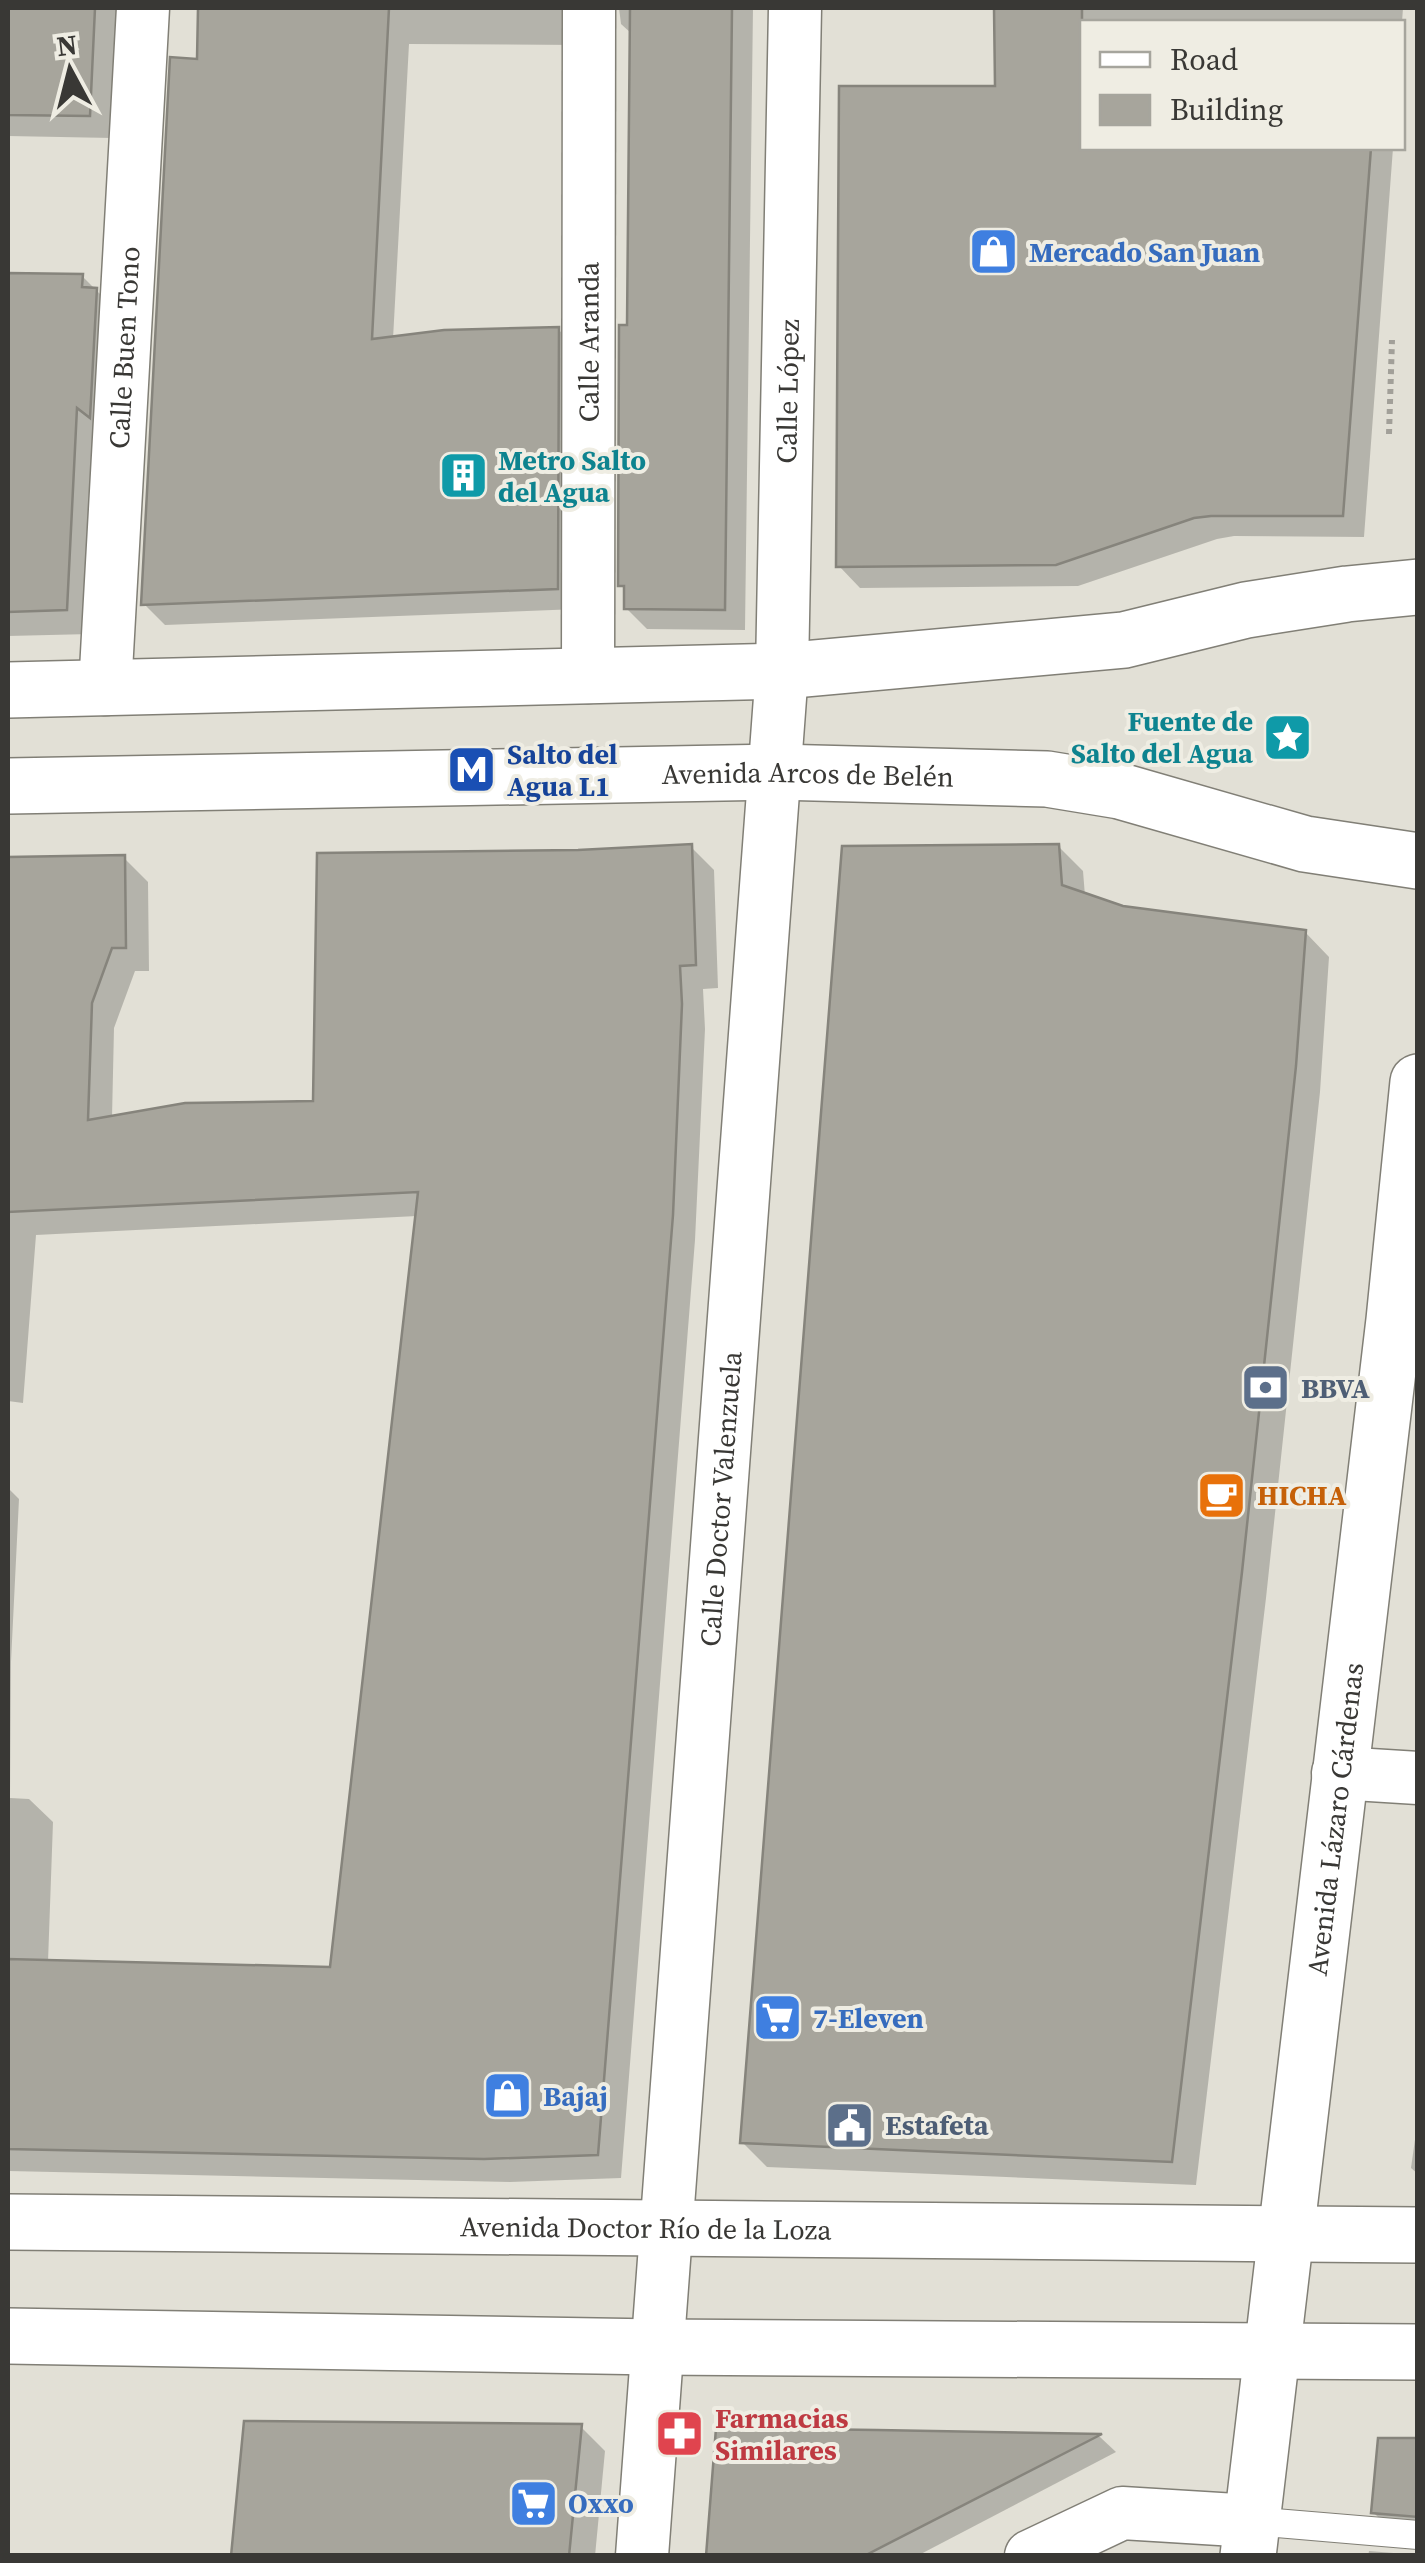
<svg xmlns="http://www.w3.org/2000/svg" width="1425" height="2563" font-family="'Source Serif 4',serif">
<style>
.shadow{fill:#0003}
.building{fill:#a7a59c;stroke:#86847c;stroke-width:2.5}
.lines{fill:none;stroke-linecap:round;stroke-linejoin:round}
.lane-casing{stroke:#817f76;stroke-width:30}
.street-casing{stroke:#817f76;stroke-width:55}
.primary-casing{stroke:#817f76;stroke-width:58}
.path{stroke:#a2a099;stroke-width:6;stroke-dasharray:5 5;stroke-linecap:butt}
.lane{stroke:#fff;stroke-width:28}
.street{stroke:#fff;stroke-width:52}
.primary{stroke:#fff;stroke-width:55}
.labels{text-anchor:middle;stroke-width:8;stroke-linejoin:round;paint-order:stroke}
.shop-label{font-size:28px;font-weight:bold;fill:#366cbe;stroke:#efede3;text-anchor:start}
.street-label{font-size:28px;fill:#393835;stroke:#efede3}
.culture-label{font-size:28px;font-weight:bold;fill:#0d838f;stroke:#efede3;text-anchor:start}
.transit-label{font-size:28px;font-weight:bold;fill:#164399;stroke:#efede3;text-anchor:start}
.service-label{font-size:28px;font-weight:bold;fill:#4e5e75;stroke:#efede3;text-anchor:start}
.food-label{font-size:28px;font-weight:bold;fill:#c56008;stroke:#efede3;text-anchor:start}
.health-label{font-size:28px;font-weight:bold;fill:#be3a42;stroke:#efede3;text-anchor:start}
</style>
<rect width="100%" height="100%" fill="#e2e0d6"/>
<!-- shadow -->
<g class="shadow">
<path d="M8 8H118L112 138 8 136Z"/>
<path d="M201 8H590L579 45 409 44 393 339 558 329 579 351 578 609 165 625 144 604 199 62Z"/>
<path d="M619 8H753L745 630 647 629 626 608V591L621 585 629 328 632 34 621 24Z"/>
<path d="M997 8H1403L1402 22H1082V148H1393L1364 537 1234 536 1217 539 1078 586 860 588 839 566 997 88Z"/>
<path d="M8 275 82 276 121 315 91 634 8 636Z"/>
<path d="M1058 846 1083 871 1085 896 1122 909 1305 932 1329 957 1320 1092 1266 1598 1196 2185 767 2167 743 2143Z"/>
<path d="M691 847 714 870 718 988 703 989 705 1029 695 1240 621 2178 510 2182 8 2171V1488L19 1499 11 1662 10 1798 29 1799 53 1822 48 1962 333 1970 417 1216 36 1235 23 1403 8 1401V859L124 858 148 882 149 971H135L114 1028 112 1118 316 1103 579 853Z"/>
<path d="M1418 2118V2174L1411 2168Z"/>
<path d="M581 2427 605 2451 595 2556H233Z"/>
<path d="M718 2430 1100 2437 1116 2452 917 2556H708Z"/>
<path d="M1418 2440V2538L1396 2535 1373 2512Z"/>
<path d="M1369 2551 1418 2555V2556H1368Z"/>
</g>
<!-- building -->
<g class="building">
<path d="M8 8H95L90 116 8 115Z"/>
<path d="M198 8H389L372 339 444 330 559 327 558 589 141 605 170 57 197 59Z"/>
<path d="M630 8H732L725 610 624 609V586H618L619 325H627Z"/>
<path d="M994 8H1082V148H1371L1343 516H1211L1194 518 1056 565 836 567 839 86H995Z"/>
<path d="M8 273 83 274 82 287 97 288 90 418 77 408 67 610 8 612Z"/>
<path d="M692 844 696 965 680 966 682 1004 673 1215 598 2155 484 2159 8 2149V1959L330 1967 418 1192 8 1212V857L125 855 126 948H112L92 1003 88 1120 185 1103 313 1101 317 853 578 850Z"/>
<path d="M1059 844 1062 885 1123 906 1306 930 1296 1066 1242 1572 1172 2162 740 2143 842 846Z"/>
<path d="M244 2421 582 2424 569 2556H231Z"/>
<path d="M716 2428 877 2430 1102 2434 864 2556H706Z"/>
<path d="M1378 2438H1418V2517L1371 2513Z"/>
</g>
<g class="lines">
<defs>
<path id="lane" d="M1252 2521 1418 2535"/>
<g id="street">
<path id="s1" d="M588 677 589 8"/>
<path id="s2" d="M105 689 143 8"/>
<path d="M1338 1773 1418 1778"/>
<path id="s3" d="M642 2556 782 671 795 8"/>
<path d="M1031 2556 1122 2513 1252 2521"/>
</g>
<g id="primary">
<path d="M8 690 782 671 1124 640 1246 610 1347 594 1418 587"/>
<path id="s4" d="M8 786 776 772 1047 779 1120 791 1305 844 1418 861"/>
<path id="s5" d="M8 2222 1418 2235"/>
<path d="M8 2336 656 2347 1418 2352"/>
<path id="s6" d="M1248 2556 1394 1320 1418 1082"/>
</g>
</defs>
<!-- lane casing -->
<use href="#lane" class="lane-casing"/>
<!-- street casing -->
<use href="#street" class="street-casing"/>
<!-- primary casing -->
<use href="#primary" class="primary-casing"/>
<!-- path -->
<path class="path" d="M1389 434 1392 340"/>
<!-- lane -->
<use href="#lane" class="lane"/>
<!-- street -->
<use href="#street" class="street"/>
<!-- primary -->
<use href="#primary" class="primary"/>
</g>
<!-- icons -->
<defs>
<symbol id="shop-square" viewBox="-11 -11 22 22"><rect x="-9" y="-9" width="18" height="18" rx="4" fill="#3f7fe0" stroke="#efede3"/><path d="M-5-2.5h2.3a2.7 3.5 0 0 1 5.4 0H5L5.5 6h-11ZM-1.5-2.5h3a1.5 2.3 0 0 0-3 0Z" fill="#fff"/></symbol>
<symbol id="building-square" viewBox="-11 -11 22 22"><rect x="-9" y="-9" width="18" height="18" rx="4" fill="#0f9aa8" stroke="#efede3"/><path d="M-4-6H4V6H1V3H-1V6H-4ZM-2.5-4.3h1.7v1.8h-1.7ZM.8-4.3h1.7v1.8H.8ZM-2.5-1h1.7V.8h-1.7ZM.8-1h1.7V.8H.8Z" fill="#fff"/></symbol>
<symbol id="sight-square" viewBox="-11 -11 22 22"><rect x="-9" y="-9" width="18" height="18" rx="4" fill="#0f9aa8" stroke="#efede3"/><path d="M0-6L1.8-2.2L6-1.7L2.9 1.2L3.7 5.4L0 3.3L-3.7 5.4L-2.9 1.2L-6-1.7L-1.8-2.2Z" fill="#fff"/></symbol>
<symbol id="metro-square" viewBox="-11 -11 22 22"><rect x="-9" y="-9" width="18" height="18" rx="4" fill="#1a4fb4" stroke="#efede3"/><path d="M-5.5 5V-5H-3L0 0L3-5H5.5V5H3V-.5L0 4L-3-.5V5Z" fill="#fff"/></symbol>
<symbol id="bank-square" viewBox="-11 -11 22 22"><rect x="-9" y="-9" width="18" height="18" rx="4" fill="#5c6f8a" stroke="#efede3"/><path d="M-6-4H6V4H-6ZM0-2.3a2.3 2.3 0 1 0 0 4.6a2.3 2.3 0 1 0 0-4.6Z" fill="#fff"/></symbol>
<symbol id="cafe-square" viewBox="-11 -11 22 22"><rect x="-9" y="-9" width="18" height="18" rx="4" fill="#e8710a" stroke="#efede3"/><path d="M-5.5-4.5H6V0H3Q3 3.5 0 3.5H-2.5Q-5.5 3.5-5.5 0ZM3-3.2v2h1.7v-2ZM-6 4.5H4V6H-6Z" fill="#fff"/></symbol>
<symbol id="supermarket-square" viewBox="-11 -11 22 22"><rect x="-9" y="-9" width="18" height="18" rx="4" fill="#3f7fe0" stroke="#efede3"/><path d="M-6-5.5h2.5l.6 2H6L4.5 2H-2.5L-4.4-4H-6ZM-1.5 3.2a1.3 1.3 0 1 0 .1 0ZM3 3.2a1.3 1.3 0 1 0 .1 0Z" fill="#fff"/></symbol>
<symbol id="civic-square" viewBox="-11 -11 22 22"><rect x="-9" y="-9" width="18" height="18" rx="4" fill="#5c6f8a" stroke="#efede3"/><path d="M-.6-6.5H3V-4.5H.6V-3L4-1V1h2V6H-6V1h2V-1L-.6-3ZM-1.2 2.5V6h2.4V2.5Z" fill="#fff"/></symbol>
<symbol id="pharmacy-square" viewBox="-11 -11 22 22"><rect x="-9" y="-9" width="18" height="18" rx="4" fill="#e0444e" stroke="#efede3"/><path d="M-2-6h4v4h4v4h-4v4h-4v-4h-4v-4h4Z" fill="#fff"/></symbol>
</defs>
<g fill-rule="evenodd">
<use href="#shop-square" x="966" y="224" width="55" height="55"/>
<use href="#building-square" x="436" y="448" width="55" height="55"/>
<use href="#sight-square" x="1260" y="710" width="55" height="55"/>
<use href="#metro-square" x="444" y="742" width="55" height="55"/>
<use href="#bank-square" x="1238" y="1360" width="55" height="55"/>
<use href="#cafe-square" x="1194" y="1468" width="55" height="55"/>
<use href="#supermarket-square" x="750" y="1990" width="55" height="55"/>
<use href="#shop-square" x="480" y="2068" width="55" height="55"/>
<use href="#civic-square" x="822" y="2098" width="55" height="55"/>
<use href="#pharmacy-square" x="652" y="2406" width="55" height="55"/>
<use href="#supermarket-square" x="506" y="2476" width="55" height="55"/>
</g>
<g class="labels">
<!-- shop labels -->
<g class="shop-label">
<text x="1029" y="262">Mercado San Juan</text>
<text x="813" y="2028">7-Eleven</text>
<text x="543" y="2106">Bajaj</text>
<text x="568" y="2513">Oxxo</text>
</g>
<!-- street labels -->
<g class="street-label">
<text dy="10" stroke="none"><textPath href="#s1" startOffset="335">Calle Aranda</textPath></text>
<text dy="10" stroke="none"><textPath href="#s2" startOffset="342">Calle Buen Tono</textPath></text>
<text dy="10" stroke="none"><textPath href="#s3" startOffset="2170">Calle López</textPath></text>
<text dy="10" stroke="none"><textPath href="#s4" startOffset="800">Avenida Arcos de Belén</textPath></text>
<text dy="10" stroke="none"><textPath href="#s3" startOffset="1060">Calle Doctor Valenzuela</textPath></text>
<text dy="10" stroke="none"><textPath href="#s6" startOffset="742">Avenida Lázaro Cárdenas</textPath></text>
<text dy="10" stroke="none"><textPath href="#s5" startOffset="638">Avenida Doctor Río de la Loza</textPath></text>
</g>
<!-- culture labels -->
<g class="culture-label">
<text x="498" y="470">Metro Salto<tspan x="498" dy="32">del Agua</tspan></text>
<text x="1253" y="731" text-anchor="end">Fuente de<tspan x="1253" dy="32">Salto del Agua</tspan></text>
</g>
<!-- transit labels -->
<g class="transit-label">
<text x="507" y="764">Salto del<tspan x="507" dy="32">Agua L1</tspan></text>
</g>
<!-- service labels -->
<g class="service-label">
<text x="1301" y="1398">BBVA</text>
<text x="885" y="2135">Estafeta</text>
</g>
<!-- food labels -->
<g class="food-label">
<text x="1257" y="1505">HICHA</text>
</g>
<!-- health labels -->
<g class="health-label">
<text x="715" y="2428">Farmacias<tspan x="715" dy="32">Similares</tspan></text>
</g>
</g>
<!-- border -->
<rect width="1425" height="2563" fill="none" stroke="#393835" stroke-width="20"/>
<!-- legend -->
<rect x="1080" y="20" width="325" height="130" fill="#efede3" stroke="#a6a59d" stroke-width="2.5"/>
<rect x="1100" y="52" width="50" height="15" fill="#ffffff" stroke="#a6a59d" stroke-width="2.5"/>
<text x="1170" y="70" font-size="30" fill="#393835">Road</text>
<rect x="1100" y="95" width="50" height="30" fill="#a7a59c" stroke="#a6a59d" stroke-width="2.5"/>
<text x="1170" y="120" font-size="30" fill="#393835">Building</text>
<!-- north arrow -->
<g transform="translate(70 70) rotate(353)" stroke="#efede3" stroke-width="8" paint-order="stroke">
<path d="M0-8L18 38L0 25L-18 38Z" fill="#393835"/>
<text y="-15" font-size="28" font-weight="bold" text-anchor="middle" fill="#393835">N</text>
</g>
</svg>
